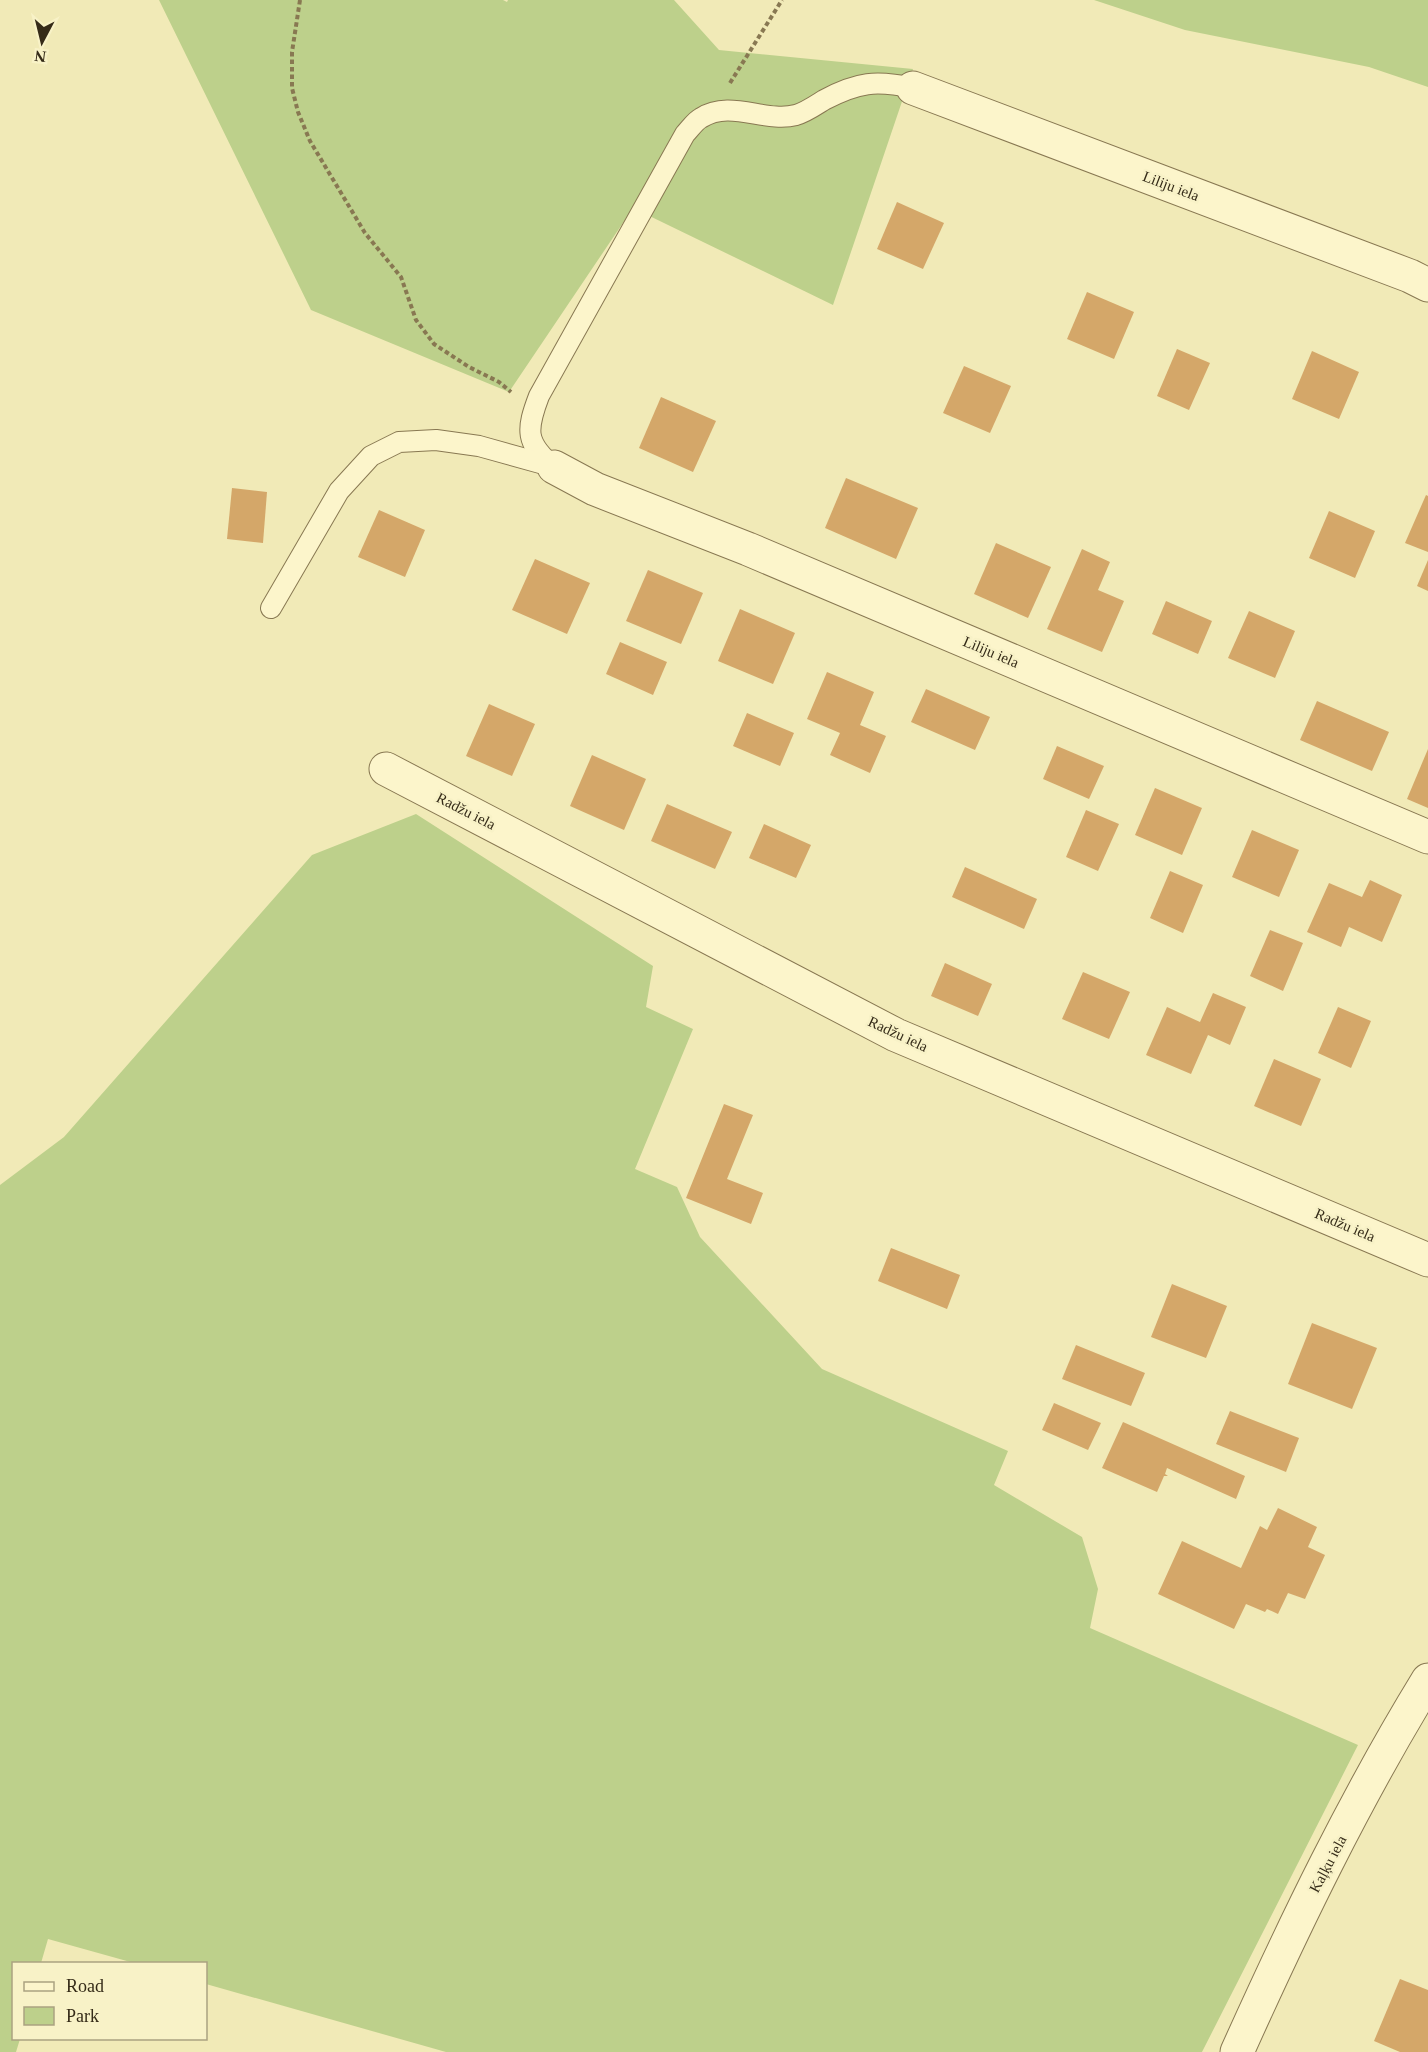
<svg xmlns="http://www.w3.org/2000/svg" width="1428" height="2052" font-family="'Times New Roman',serif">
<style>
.green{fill:#bdd08b}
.building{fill:#d4a769}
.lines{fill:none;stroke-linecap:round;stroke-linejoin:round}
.service-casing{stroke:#887852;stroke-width:22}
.minor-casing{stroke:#887852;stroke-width:35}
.path{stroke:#887852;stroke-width:4;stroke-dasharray:4.5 3;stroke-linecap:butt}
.service{stroke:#fcf5cb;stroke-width:20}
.minor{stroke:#fcf5cb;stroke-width:33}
.labels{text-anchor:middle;stroke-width:5;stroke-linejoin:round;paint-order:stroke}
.street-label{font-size:15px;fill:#352b18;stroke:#f8f2c7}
</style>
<rect width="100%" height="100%" fill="#f1eab7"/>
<!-- green -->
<g class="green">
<path d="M159 0H503L507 2 508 0H674L719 50 913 69 833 305 633 208 509 392 311 310Z"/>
<path d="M1094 0H1428V87L1369 67 1185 30Z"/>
<path d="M416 814 653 966 646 1007 693 1029 635 1169 677 1187 700 1237 822 1369 1008 1451 994 1485 1082 1537 1098 1589 1090 1628 1358 1745 1202 2052H446L206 1984V1964L134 1963 48 1939 41 1963 14 1964V2038L20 2039 16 2052H0V1185L64 1137 312 855Z"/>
</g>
<!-- building -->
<g class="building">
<path d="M897 202 944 223 923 269 877 249Z"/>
<path d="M1087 292 1134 312 1114 359 1067 339Z"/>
<path d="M1177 349 1210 363 1189 410 1157 396Z"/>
<path d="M1312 351 1359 372 1339 419 1292 399Z"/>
<path d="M964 366 1011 386 990 433 943 413Z"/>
<path d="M661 397 716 421 693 472 639 448Z"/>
<path d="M846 478 918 508 896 559 825 528Z"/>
<path d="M232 488 267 492 263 543 227 539Z"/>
<path d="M1426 495 1428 496V552L1405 543Z"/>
<path d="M379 510 425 530 405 577 358 557Z"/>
<path d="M1329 511 1375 531 1355 578 1309 558Z"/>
<path d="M996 543 1051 567 1028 618 974 594Z"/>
<path d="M1082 549 1110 562 1098 590 1124 601 1102 652 1047 629Z"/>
<path d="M535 559 590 583 567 634 512 610Z"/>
<path d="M1428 560V591L1417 586Z"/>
<path d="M648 570 703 593 681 644 626 621Z"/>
<path d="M1166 601 1212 621 1198 654 1152 634Z"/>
<path d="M740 609 795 633 773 684 718 661Z"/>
<path d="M1249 611 1295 631 1275 678 1228 658Z"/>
<path d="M620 642 667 662 653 695 606 674Z"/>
<path d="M827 672 874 692 860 725 886 736 870 773 830 755 840 733 807 719Z"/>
<path d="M926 689 990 717 975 750 911 722Z"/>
<path d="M1317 701 1389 732 1372 771 1300 740Z"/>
<path d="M489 704 535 724 512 776 466 756Z"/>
<path d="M747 713 794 733 780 766 733 746Z"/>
<path d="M1057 746 1104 766 1089 799 1043 779Z"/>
<path d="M1428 749V808L1407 799Z"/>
<path d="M592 755 646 779 624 830 570 806Z"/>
<path d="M1155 788 1202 808 1182 855 1135 835Z"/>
<path d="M667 804 732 832 715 869 651 841Z"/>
<path d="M1086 810 1119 824 1098 871 1066 857Z"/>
<path d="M764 824 811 845 796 878 749 858Z"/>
<path d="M1252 830 1299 850 1279 897 1232 877Z"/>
<path d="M965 867 1037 899 1024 929 952 897Z"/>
<path d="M1170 871 1203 885 1183 933 1150 918Z"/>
<path d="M1370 880 1402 895 1382 942 1349 927 1341 947 1307 932 1329 883 1362 897Z"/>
<path d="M1270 930 1303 943 1283 991 1250 976Z"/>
<path d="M945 963 992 984 978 1016 931 996Z"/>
<path d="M1083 972 1130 992 1109 1039 1062 1019Z"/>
<path d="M1213 993 1246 1007 1230 1045 1208 1035 1191 1074 1146 1055 1167 1007 1200 1022Z"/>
<path d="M1338 1007 1371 1021 1351 1068 1318 1053Z"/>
<path d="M1274 1059 1321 1079 1301 1126 1254 1106Z"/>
<path d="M724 1104 753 1115 727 1179 763 1193 751 1224 686 1198Z"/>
<path d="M891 1248 960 1275 947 1309 878 1281Z"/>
<path d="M1172 1284 1227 1306 1206 1358 1151 1337Z"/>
<path d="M1312 1323 1377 1348 1352 1409 1288 1384Z"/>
<path d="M1076 1345 1145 1373 1131 1406 1062 1379Z"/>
<path d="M1054 1403 1101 1423 1088 1450 1042 1430Z"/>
<path d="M1230 1411 1299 1438 1286 1472 1216 1444Z"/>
<path d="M1123 1422 1245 1476 1236 1499 1167 1468 1165 1474 1168 1476H1164L1157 1492 1102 1468Z"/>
<path d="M1278 1508 1317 1527 1308 1547 1325 1555 1305 1599 1288 1593 1278 1614 1267 1609 1265 1612 1246 1604 1234 1629 1158 1594 1182 1541 1241 1568 1260 1526 1267 1530Z"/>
<path d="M1400 1979 1428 1990V2052H1400L1374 2041Z"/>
</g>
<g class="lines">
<defs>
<g id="service">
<path d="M554 467C525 443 526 430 539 396L685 134C690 129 695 121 701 118 730 99 765 123 796 115 806 112 816 105 824 100 858 82 876 80 913 88"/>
<path d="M271 608 339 491 371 456 399 442 436 440 479 446 551 466"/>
</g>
<g id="minor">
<path d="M913 88 1410 276 1428 285"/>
<path d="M554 467 595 489 748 549 1428 837"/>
<path d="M386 769 896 1035 1428 1260"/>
<path d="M1237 2052C1294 1925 1355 1799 1428 1680"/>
</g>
</defs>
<!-- service casing -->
<use href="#service" class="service-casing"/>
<!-- minor casing -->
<use href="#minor" class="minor-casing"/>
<!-- path -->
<g class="path">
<path d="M300 0 292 52V88L298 112 310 141 365 233 401 277 416 320 434 344 469 367 499 382 511 392"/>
<path d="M730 83 782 0"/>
</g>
<!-- service -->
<use href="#service" class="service"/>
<!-- minor -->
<use href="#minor" class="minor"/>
</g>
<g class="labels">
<!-- street labels -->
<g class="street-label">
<text transform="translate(1171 186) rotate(21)" y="5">Liliju iela</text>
<text transform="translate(991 652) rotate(23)" y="5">Liliju iela</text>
<text transform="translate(466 811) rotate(27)" y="5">Radžu iela</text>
<text transform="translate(898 1034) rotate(25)" y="5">Radžu iela</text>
<text transform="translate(1345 1225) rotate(23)" y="5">Radžu iela</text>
<text transform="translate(1328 1864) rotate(-62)" y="5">Kaļķu iela</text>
</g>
</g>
<!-- legend -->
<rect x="12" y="1962" width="195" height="78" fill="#f8f2c7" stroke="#aaa281" stroke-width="1.5"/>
<rect x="24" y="1982" width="30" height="9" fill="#fcf5cb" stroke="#aaa281" stroke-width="1.5"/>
<text x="66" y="1992" font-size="18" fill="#352b18">Road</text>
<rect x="24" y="2007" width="30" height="18" fill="#bdd08b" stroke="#aaa281" stroke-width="1.5"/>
<text x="66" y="2022" font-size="18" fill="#352b18">Park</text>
<!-- north arrow -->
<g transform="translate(42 42) rotate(187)" stroke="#f8f2c7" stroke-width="4.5" paint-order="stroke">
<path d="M0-4.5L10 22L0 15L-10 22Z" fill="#352b18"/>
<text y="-9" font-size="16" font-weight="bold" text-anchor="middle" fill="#352b18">N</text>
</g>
</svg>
